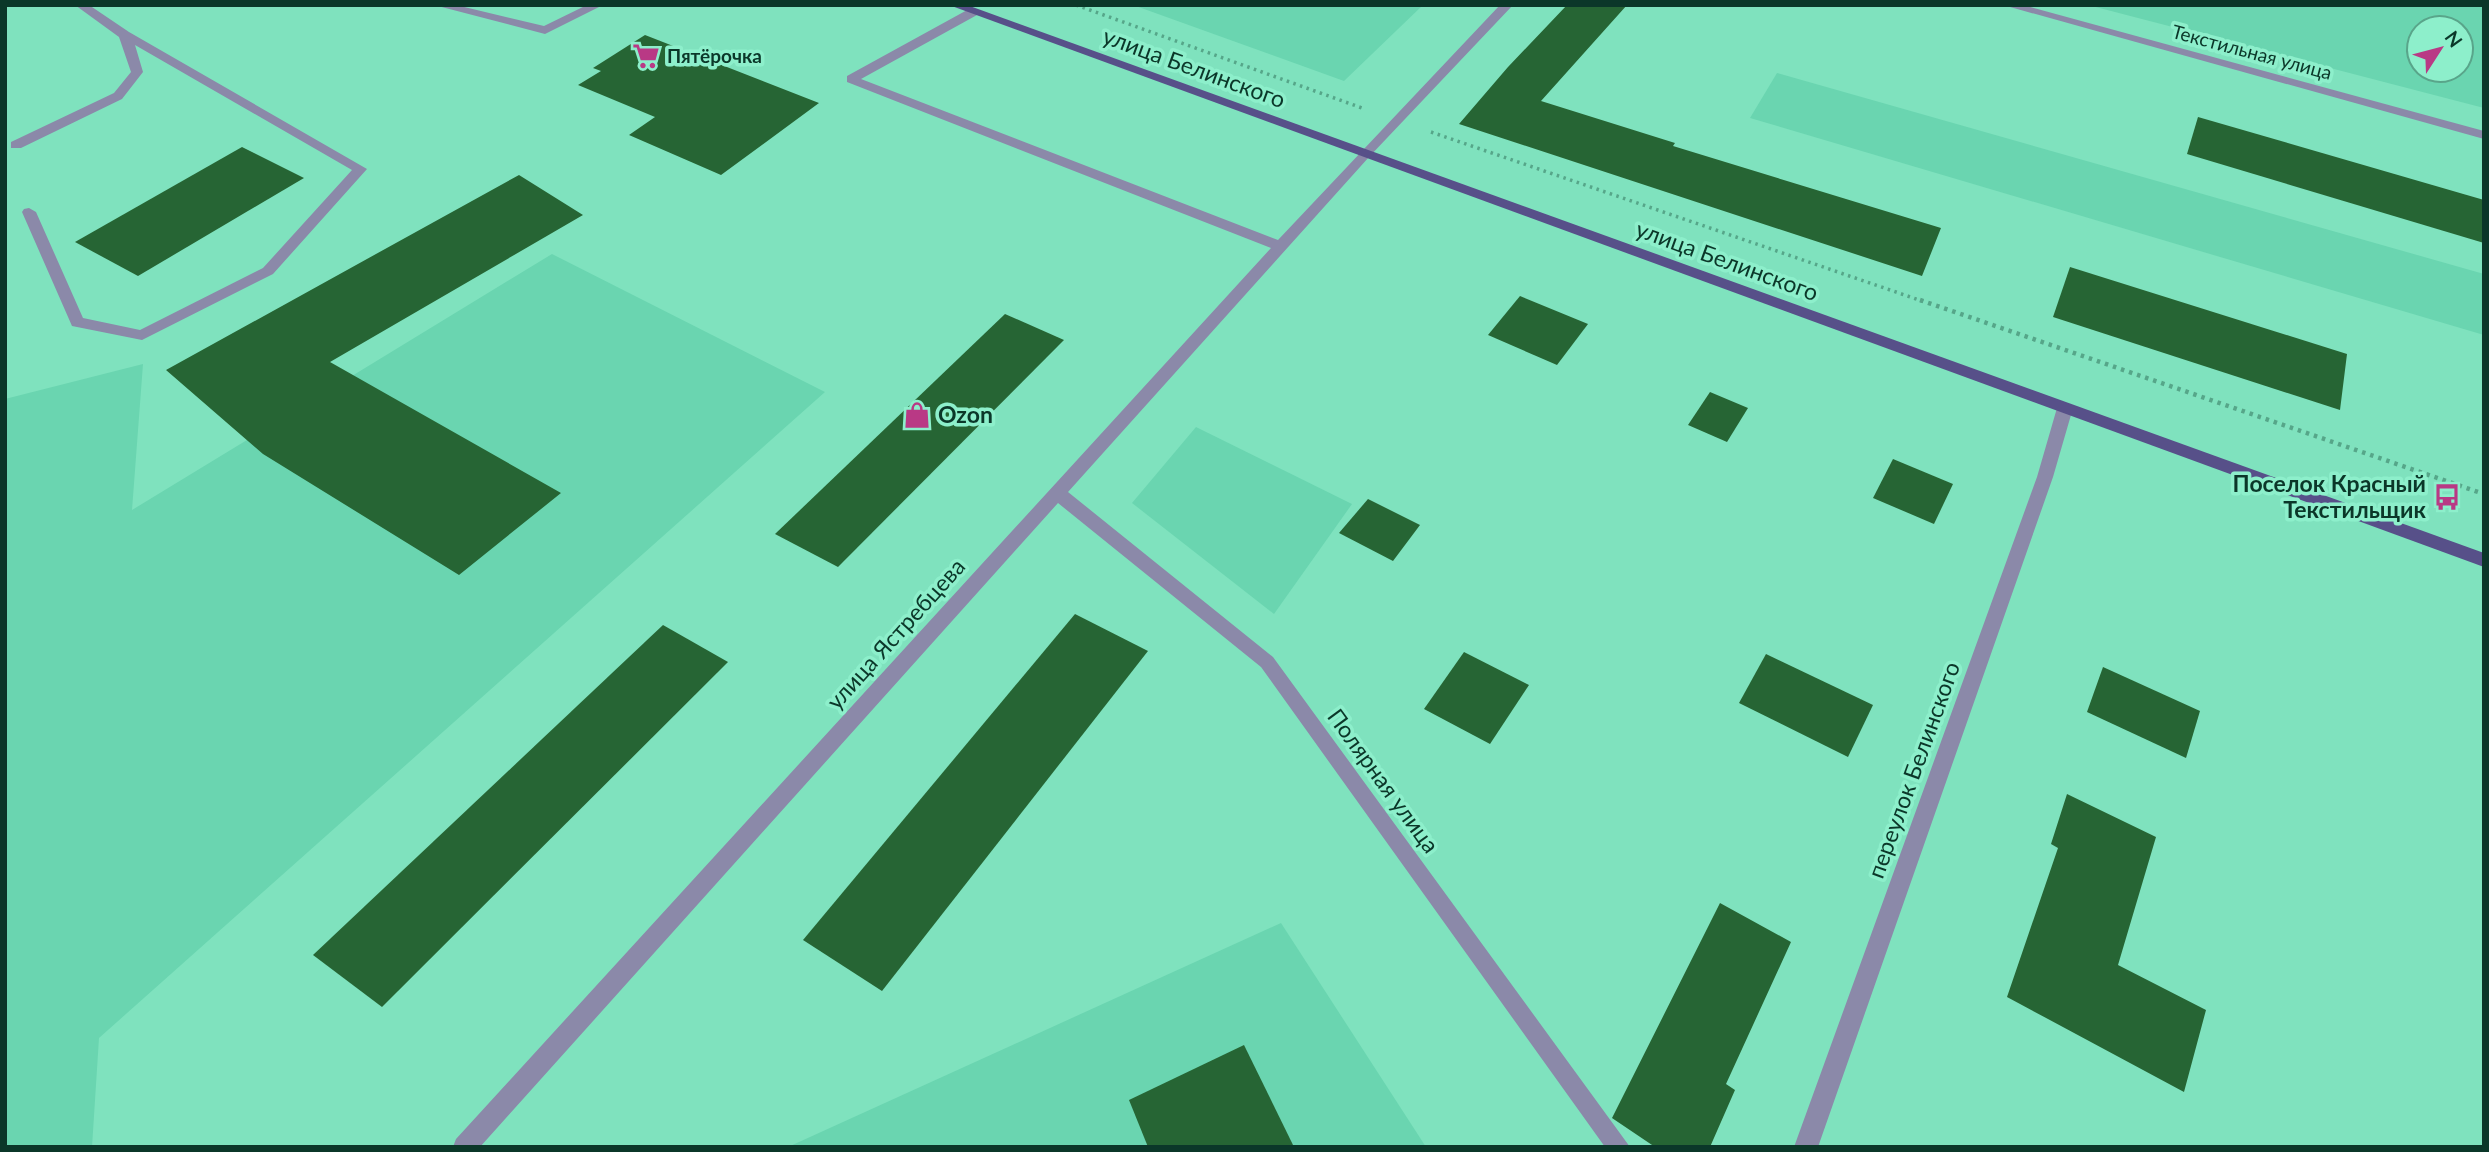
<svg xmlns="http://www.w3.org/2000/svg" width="2489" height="1152" font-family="Lato,sans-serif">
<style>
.built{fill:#6ad5b0;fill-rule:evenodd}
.building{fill:#266534}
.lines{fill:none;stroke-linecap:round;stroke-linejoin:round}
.path-far1{stroke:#56a689;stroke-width:3.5;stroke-dasharray:2.5 4.5;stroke-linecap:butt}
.path{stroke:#56a689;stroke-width:4.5;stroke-dasharray:3.5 5;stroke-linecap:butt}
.minor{fill:#8b89a9;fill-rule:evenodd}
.major{fill:#575089;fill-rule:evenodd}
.labels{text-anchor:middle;stroke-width:7;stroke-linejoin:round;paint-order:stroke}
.far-street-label{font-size:19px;fill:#0b3729;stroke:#8defcb}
.far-poi-label{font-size:19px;font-weight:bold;fill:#0b3729;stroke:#8defcb;text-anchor:start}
.street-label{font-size:23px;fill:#0b3729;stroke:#8defcb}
.poi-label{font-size:23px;font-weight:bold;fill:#0b3729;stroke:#8defcb;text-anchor:start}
</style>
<rect width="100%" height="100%" fill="#7fe2be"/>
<!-- built -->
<g class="built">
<path d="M1133 5H1423L1344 81Z"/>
<path d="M2088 5H2484V108ZM2461 28V70H2419V28Z"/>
<path d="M1777 73 2484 274V335L1750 118Z"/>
<path d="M552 254 825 392 99 1038 92 1147H5V399L143 364 132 510Z"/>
<path d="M1196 427 1352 504 1274 614 1132 503Z"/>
<path d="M1281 923 1426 1147H788Z"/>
</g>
<!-- building -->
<g class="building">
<path d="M1567 5H1627L1541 101 1675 143 1673 146 1941 228 1922 276 1459 124 1508 67Z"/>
<path d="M645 35 819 103 721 175 629 135 655 117 578 85 601 71 593 68Z"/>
<path d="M2198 117 2484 200V243L2187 154Z"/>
<path d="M242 147 304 178 138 276 75 242Z"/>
<path d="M519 175 583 215 330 362 561 493 459 575 263 454 166 370Z"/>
<path d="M2070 267 2347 354 2340 410 2053 317Z"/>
<path d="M1520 296 1588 324 1557 365 1488 335Z"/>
<path d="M1005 314 1064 340 838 567 775 534Z"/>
<path d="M1710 392 1748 408 1727 442 1688 425Z"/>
<path d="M1893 459 1953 484 1934 524 1873 498Z"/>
<path d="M1368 499 1420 525 1393 561 1339 533Z"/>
<path d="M1075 614 1148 651 882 991 803 940Z"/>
<path d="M663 625 728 662 382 1007 313 955Z"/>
<path d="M1464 652 1529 685 1490 744 1424 709Z"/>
<path d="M1766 654 1873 705 1848 757 1739 703Z"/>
<path d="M2103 667 2200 711 2186 758 2087 712Z"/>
<path d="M2067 794 2156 837 2118 965 2206 1010 2184 1092 2007 997 2058 848 2051 844Z"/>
<path d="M1720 903 1791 942 1726 1084 1735 1090 1710 1147H1655L1612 1118Z"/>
<path d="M1244 1045 1294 1147H1148L1129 1100Z"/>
</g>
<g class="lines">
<!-- path-far1 -->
<g class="path-far1">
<path d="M1076 5 1362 108 1364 106"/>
<path d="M1431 132 1925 302"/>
</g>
<!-- path -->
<path class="path" d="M1920 300 2484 494"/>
<!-- minor -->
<g class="minor">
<path d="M75 5H89L129 32 367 169 273 274 142 340 72 326 22 212 24 209 29 208 36 212 83 318 140 330 263 268 352 170 135 45 143 72 122 99 21 148H11V142L114 93 131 72 119 37Z"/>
<path d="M434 5H456L544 26 587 5H603L545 34Z"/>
<path d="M1500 5H1513L1369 157 1068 492 1273 657 1630 1147H1605L1261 667 1058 503 480 1147H453L456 1139 1271 248 847 82V76L969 9H977V15L861 79 1278 240Z"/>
<path d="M2003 5H2023L2484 131V139Z"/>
<path d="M2065 402 2073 408 2053 477 1818 1147H1794L2037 477 2057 408Z"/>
</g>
<!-- major -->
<path class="major" d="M949 5H967L2484 553V567Z"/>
</g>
<!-- icons -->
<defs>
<symbol id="supermarket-bare" viewBox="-9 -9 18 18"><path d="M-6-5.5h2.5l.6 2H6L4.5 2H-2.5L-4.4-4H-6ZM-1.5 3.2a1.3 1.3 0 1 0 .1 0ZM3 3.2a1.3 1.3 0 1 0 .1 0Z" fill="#b93985" stroke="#8defcb" stroke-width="2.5" paint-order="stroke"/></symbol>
<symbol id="shop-bare" viewBox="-9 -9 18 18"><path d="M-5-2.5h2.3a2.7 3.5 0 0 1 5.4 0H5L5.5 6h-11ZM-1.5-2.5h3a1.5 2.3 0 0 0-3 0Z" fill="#b93985" stroke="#8defcb" stroke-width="2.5" paint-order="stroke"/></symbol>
<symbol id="bus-bare" viewBox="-9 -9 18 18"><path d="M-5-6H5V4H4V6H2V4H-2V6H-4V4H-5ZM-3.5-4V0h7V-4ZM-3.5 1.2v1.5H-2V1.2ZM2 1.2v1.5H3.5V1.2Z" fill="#b93985" stroke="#8defcb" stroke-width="2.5" paint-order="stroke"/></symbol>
</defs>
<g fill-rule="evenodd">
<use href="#supermarket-bare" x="627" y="37" width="38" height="38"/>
<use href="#shop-bare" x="898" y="396" width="38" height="38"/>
<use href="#bus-bare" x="2428" y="478" width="38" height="38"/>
</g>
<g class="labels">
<!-- far-street labels -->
<g class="far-street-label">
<text transform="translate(2252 52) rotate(15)" y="7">Текстильная улица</text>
</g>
<!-- far-poi labels -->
<g class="far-poi-label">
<text x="667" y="63">Пятёрочка</text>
</g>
<!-- street labels -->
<g class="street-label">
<text transform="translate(1194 68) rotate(20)" y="8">улица Белинского</text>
<text transform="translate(1727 261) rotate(20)" y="8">улица Белинского</text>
<text transform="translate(896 634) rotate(-48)" y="8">улица Ястребцева</text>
<text transform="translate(1914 770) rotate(-70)" y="8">переулок Белинского</text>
<text transform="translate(1383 781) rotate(54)" y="8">Полярная улица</text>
</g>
<!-- poi labels -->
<g class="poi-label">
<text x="938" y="423">Ozon</text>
<text x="2426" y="492" text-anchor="end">Поселок Красный<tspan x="2426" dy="26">Текстильщик</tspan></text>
</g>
</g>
<!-- border -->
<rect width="2489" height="1152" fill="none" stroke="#0b3729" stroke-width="14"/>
<!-- north arrow -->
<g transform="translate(2440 49) rotate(54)"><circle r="33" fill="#8defcb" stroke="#59a58a" stroke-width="2"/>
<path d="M0-5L12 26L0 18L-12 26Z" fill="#b93985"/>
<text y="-10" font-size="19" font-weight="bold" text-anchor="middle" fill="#0b3729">N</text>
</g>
</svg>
